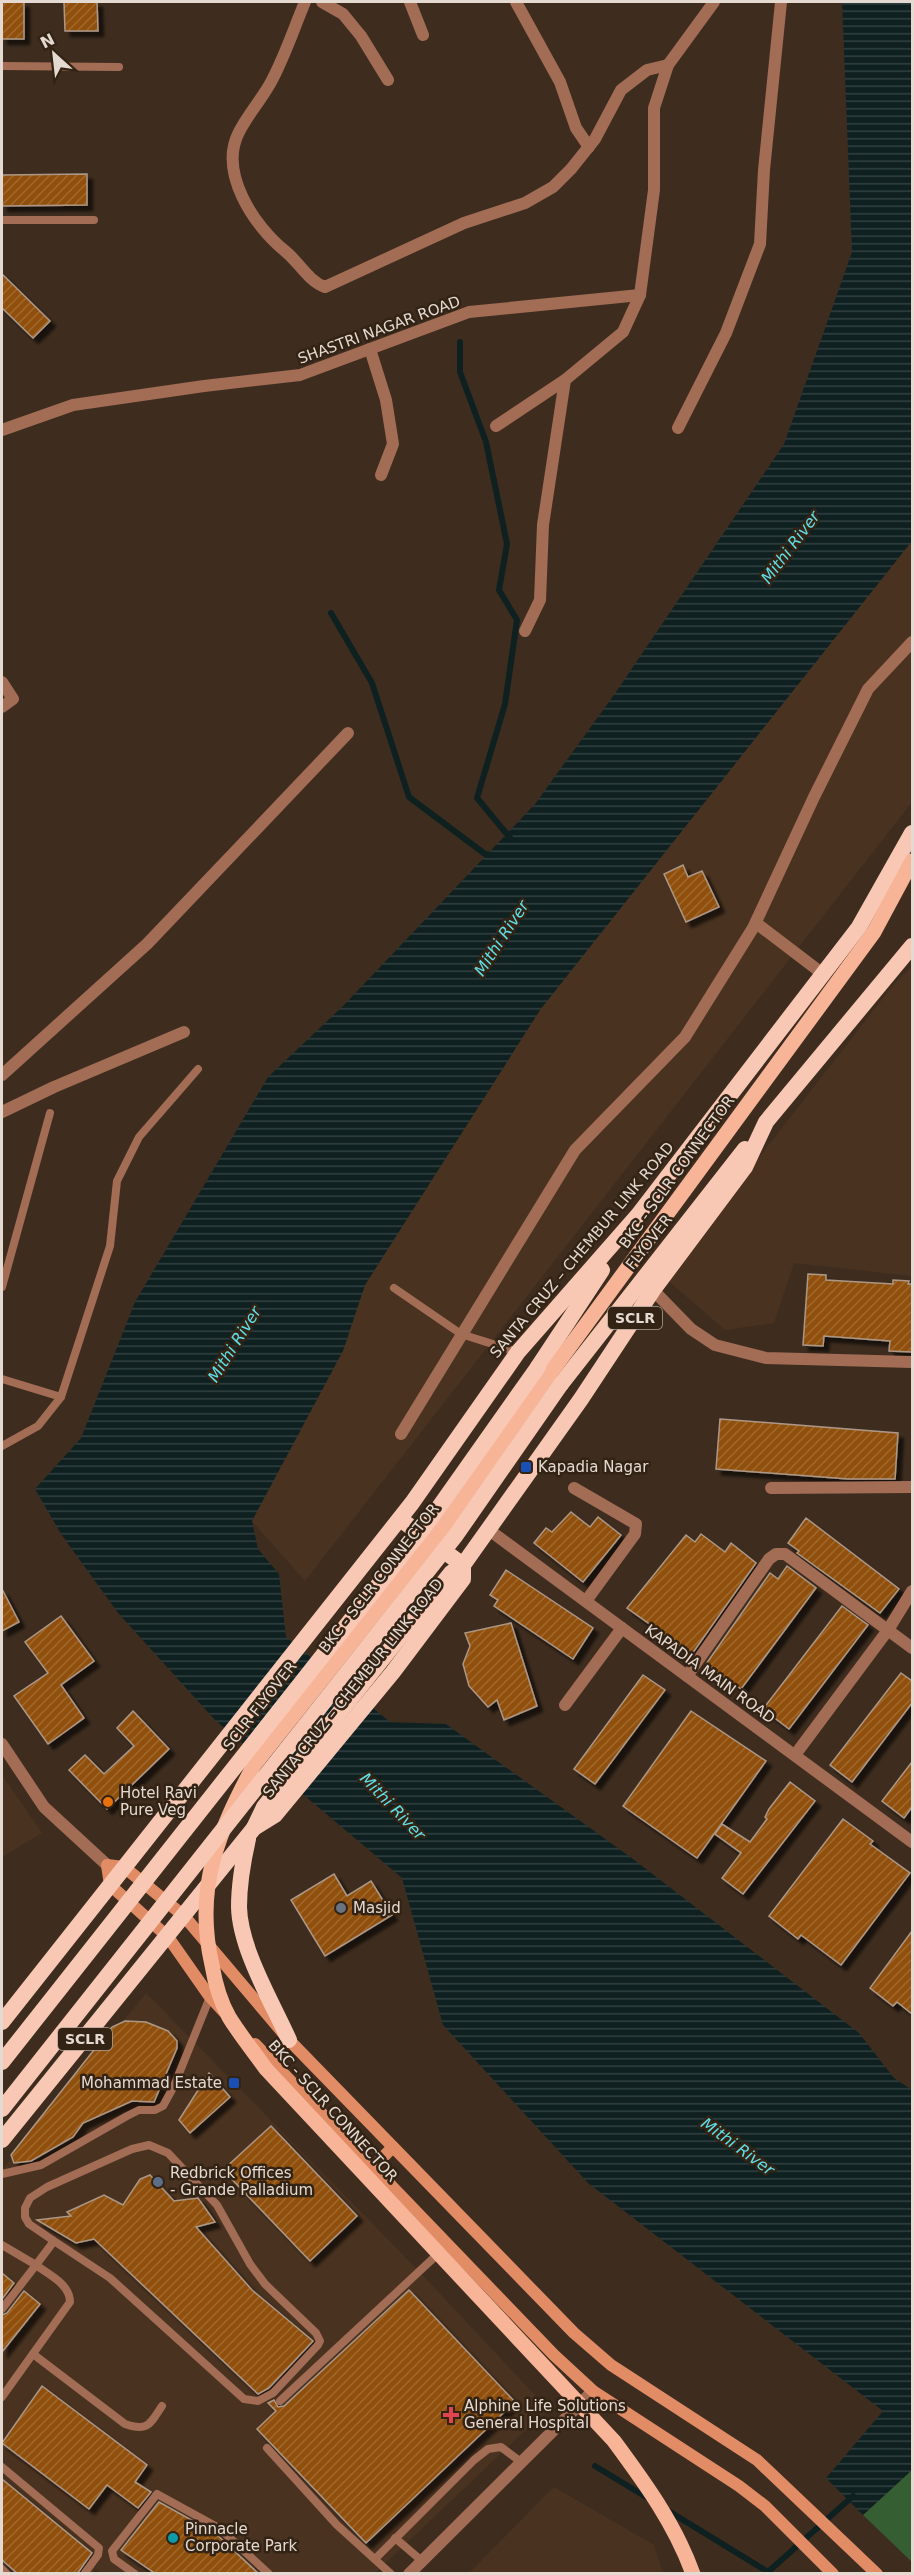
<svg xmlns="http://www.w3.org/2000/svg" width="914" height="2575" font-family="'DejaVu Sans',sans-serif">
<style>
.built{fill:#493220}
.green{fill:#355f33}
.water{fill:url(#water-rules)}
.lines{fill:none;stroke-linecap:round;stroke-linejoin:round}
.stream{stroke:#0f2021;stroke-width:6}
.building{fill:url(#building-hatch);stroke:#ad9888;stroke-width:1.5;filter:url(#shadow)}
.service{stroke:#a26c55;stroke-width:8}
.minor{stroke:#a26c55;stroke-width:12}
.tertiary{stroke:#a26c55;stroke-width:12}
.secondary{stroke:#e28c66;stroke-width:12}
.trunk{stroke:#f8c8b4;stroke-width:16}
.primary-bridge{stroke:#f7b497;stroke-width:15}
.trunk-bridge{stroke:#f8c8b4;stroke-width:16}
.transit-dot{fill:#1a4fb4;stroke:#332315;stroke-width:2}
.food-dot{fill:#e8710a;stroke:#332315;stroke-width:2}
.worship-dot{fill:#6b7280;stroke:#332315;stroke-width:2}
.service-dot{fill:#5c6f8a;stroke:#332315;stroke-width:2}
.health-dot{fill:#e0444e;stroke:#332315;stroke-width:2}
.culture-dot{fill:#0f9aa8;stroke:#332315;stroke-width:2}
.labels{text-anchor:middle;stroke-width:5;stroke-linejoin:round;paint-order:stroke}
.shield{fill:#332315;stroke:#b0a399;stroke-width:1.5}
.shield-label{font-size:14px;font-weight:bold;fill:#e5dad1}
.street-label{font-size:15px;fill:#e5dad1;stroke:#332315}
.poi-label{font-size:15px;fill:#e5dad1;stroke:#332315;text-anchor:start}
.water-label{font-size:16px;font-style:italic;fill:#5de0e9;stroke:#332315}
</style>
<defs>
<pattern id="water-rules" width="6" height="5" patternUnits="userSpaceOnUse" patternTransform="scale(1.5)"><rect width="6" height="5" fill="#0f2021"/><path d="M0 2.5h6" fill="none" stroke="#324040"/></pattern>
<pattern id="building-hatch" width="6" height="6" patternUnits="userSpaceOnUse" patternTransform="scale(1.5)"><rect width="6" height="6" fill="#90500b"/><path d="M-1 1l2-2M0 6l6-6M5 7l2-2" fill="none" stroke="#9f692e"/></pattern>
<filter id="shadow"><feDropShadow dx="5.5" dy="5.5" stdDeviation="1.5" flood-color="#0009"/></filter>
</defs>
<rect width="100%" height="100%" fill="#3e2d1f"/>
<!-- built -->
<g class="built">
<path d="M912 526V802L305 1581 252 1521 365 1285 540 1010Z"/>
<path d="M912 966V1276L794 1263 774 1323 725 1330 665 1278 894 984Z"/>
<path d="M2 1775 42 1833 2 1857Z"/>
<path d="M146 1993 416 2268 548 2409 375 2573 103 2574 96 2569 92 2574H2V2170Z"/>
<path d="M554 2487 654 2545 663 2573H469Z"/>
</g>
<!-- green -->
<path class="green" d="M912 2470V2562L863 2515Z"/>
<!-- water -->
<path class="water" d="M842 2H912V541L540 1010 365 1285 343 1351 252 1521 258 1549 279 1574 286 1637 390 1722 446 1724 633 1859 859 2033 894 2078 912 2090V2470L863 2515 826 2478 883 2411 588 2183 443 2025 402 1878 215 1720 118 1613 61 1534 35 1489 81 1438 135 1302 268 1077 343 1006 535 804 616 692 784 444 852 252Z"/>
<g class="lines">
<!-- stream -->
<g class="stream">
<path d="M460 342V372L486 442 507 544 499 590 517 620 505 704 477 798 511 839"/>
<path d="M331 613 372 683 409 797 485 854 491 855"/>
<path d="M595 2466 651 2500"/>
<path d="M667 2510 768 2572 853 2496"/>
</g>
</g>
<!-- building -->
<g class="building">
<rect x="2" y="2" width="22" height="37"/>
<path d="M64 2H97L98 31H65Z"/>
<path d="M87 174V205L2 206V175Z"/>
<path d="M2 274 50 321 33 338 2 308Z"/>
<path d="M683 865 688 877 702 871 719 907 686 922 664 874Z"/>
<path d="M808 1274 826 1275V1280L893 1284V1280L909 1281 908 1284H912V1352L889 1351 890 1341 824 1336 823 1346 803 1345Z"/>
<path d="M720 1419 898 1433 895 1479H848L716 1469Z"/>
<path d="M571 1512 590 1527 598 1517 621 1535 583 1582 534 1543 546 1528 552 1532Z"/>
<path d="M806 1518 899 1589 880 1613 797 1553 799 1551 788 1543Z"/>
<path d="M701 1534 725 1552 731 1543 756 1563 692 1654 627 1608 686 1535 695 1542Z"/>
<path d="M787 1566 816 1588 741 1689 706 1664 770 1573 778 1579Z"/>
<path d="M506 1570 593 1628 573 1659 494 1606 498 1600 490 1595Z"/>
<path d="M2 1589 19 1622 2 1631Z"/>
<path d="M842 1606 868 1625 789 1729 763 1709Z"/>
<path d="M61 1616 94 1661 61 1685 84 1718 48 1744 14 1696 48 1673 25 1642Z"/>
<path d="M511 1623 537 1706 504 1720 497 1700 488 1707 469 1686 463 1664 470 1646 465 1633Z"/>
<path d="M901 1673 912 1681V1703L852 1782 830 1765Z"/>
<path d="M643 1675 665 1690 595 1784 574 1769Z"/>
<path d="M133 1711 169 1749 107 1809 69 1770 85 1755 104 1774 134 1746 117 1728Z"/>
<path d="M691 1711 766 1761 697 1858 623 1806Z"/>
<path d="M912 1762V1807L904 1818 882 1801Z"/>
<path d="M790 1782 815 1801 743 1894 722 1878 741 1853 715 1834 722 1824 750 1842 767 1819 765 1817 769 1809Z"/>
<path d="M843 1819 873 1841 870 1844 910 1873 841 1965 801 1935 798 1939 769 1916Z"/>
<path d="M334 1874 347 1896 371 1881 392 1915 325 1956 291 1900Z"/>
<path d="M912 1931V2014L897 2002 893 2006 870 1988Z"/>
<path d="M125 2021 146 2022 168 2031 177 2041V2048L154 2102 132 2101 83 2123 73 2137 31 2161 14 2163 11 2155 112 2027Z"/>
<path d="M209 2073 230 2097 190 2133 179 2120Z"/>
<path d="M271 2126 357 2216 310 2261 223 2170Z"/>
<path d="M150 2175 174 2201 198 2198 215 2222 196 2227 252 2290 313 2341 269 2388 258 2394 94 2239 76 2243 37 2220 71 2216 67 2212 104 2195 123 2205 140 2179Z"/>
<path d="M2 2273 14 2283 2 2299Z"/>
<path d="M409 2290 515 2402 366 2543 257 2429 276 2411 268 2403 274 2400 278 2407 284 2406Z"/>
<path d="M24 2291 40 2304 2 2352V2315L7 2313Z"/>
<path d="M42 2386 147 2465 135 2482 151 2492 138 2508 107 2485 89 2509 2 2443Z"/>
<path d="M2 2479 92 2553 77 2574H18L2 2560Z"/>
<path d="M159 2502 215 2533 259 2574H156L121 2550Z"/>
</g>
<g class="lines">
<!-- service -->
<g class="service">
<path d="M2 66 119 67"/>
<path d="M2 220H94"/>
<path d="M2 1287 50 1113"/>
<path d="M394 1288 461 1334 518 1352"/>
<path d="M2 1379 61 1397"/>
<path d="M2 1446 38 1426 61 1397 110 1246 117 1181 139 1137 198 1069"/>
<path d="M2 2174 41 2165 127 2116 139 2110H155L163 2106 174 2086 210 1997"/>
<path d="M2 2245 36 2265 2 2309"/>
<path d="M33 2354 125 2424C148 2432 150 2424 162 2406"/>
<path d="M2 2397 70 2302C70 2284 49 2275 36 2265L54 2241 110 2278 244 2399 258 2401 273 2393 318 2345 320 2341 316 2333 265 2284 250 2264 217 2205 168 2153 149 2145 132 2149 47 2187 30 2198 25 2208V2217L29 2224 54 2241"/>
<path d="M280 2401 440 2252"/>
<path d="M267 2448 337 2525 391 2574"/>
<path d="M2 2467 99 2548 98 2555 84 2574"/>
<path d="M395 2538 422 2561"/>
<path d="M375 2559 474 2460 488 2449 501 2447 521 2462"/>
<path d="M2 2569 7 2574"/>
<path d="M135 2574 114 2559 112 2551 157 2494 219 2528 269 2574"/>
</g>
<!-- minor -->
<g class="minor">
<path d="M305 2C294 28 285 56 271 82 262 99 248 114 239 132 218 172 254 226 285 251 299 262 308 281 325 287L464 223 525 203 553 187 571 169 595 139 621 90 647 70 668 65"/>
<path d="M322 2 343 14 361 36 388 80"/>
<path d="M410 2 423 35"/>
<path d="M516 2 560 82 576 128 589 147"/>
<path d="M370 349 386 400 393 444 381 475"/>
<path d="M496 426 565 380 623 332 640 295 654 190V108L668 65 714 2"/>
<path d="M678 428 726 333 760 244 764 170 781 2"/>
<path d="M2 430 73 405 204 386 300 375 469 312 640 295"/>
<path d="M525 631 540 600 543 525 565 380"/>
<path d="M2 682 13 699 2 707"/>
<path d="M756 923 823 974"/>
<path d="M2 1075 147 944 348 733"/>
<path d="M2 1112 54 1087 184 1032"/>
<path d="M653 1290 691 1329 715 1345 766 1358 912 1362"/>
<path d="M401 1434 575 1150 685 1037 753 928 814 797 868 689 912 642"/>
<path d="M574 1488 636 1524 635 1534 586 1601"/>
<path d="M771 1488 912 1487"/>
<path d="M489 1530 912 1842"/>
<path d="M687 1676 769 1559 776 1554H785L912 1648"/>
<path d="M565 1705 622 1628"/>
<path d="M2 1744 44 1807 107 1865"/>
<path d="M795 1755 888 1630 912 1591"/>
</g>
<!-- tertiary -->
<path class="tertiary" d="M409 2574 593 2391"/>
<!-- secondary -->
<g class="secondary">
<path d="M224 2012 210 1997 168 1937 110 1885 107 1865 124 1867 184 1916 289 2040 574 2333 611 2365 757 2460 877 2574"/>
<path d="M255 2044 554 2355 593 2391 739 2486 765 2506 833 2574"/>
<path d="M373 2167 393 2147"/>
</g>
<!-- trunk -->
<g class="trunk">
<path d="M538 1367 602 1270"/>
<path d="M561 1384 745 1149"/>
<path d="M254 1828 264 1807 451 1573 463 1565 400 1519"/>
<path d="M248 1839C243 1861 239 1884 239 1907 240 1949 272 2002 289 2040"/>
<path d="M2 2022 412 1503 518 1352 638 1215 859 927 912 833"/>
<path d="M2 2140 254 1828 275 1815 393 1672 463 1579V1565L581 1399 653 1290 745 1167 766 1122 912 946"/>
</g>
<!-- primary-bridge -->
<path class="primary-bridge" d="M693 2574C675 2524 645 2483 614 2441L266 2069C254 2052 240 2035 229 2017 220 2001 215 1983 212 1965 194 1888 218 1833 254 1765L444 1526 549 1375 874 932 912 861"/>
<!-- trunk-bridge -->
<g class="trunk-bridge">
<path d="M2 2062 432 1517 538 1367"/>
<path d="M2 2109 456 1535 561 1384"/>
</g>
</g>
<!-- markers -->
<g class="transit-dot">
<rect x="520" y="1461" width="12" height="12" rx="3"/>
<rect x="228" y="2077" width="12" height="12" rx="3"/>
</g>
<circle class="food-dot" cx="108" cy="1802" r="6"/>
<circle class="worship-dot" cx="341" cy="1908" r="6"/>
<circle class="service-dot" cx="158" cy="2182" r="6"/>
<path class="health-dot" d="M448 2406h6v6h6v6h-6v6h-6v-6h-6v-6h6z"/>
<circle class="culture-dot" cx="173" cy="2538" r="6"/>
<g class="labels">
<!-- shield labels -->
<g class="shield">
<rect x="608" y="1307" width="54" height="22" rx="4.5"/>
<rect x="58" y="2028" width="54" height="22" rx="4.5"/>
</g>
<g class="shield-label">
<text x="635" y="1323">SCLR</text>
<text x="85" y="2044">SCLR</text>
</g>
<!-- street labels -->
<g class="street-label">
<text transform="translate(379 330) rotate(-20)" y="5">SHASTRI NAGAR ROAD</text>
<text transform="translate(677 1172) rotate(-54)" y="5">BKC - SCLR CONNECTOR</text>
<text transform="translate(649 1242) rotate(-52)" y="5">FLYOVER</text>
<text transform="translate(582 1250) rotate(-50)" y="5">SANTA CRUZ – CHEMBUR LINK ROAD</text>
<text transform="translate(379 1578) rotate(-52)" y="5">BKC - SCLR CONNECTOR</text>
<text transform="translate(710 1674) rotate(36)" y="5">KAPADIA MAIN ROAD</text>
<text transform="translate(353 1688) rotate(-51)" y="5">SANTA CRUZ – CHEMBUR LINK ROAD</text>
<text transform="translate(260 1706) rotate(-52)" y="5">SCLR FLYOVER</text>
<text transform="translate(333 2111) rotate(48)" y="5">BKC - SCLR CONNECTOR</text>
</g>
<!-- poi labels -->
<g class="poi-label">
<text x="538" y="1472">Kapadia Nagar</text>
<text x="120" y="1798">Hotel Ravi<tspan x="120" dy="17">Pure Veg</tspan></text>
<text x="353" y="1913">Masjid</text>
<text x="222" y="2088" text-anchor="end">Mohammad Estate</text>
<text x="170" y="2178">Redbrick Offices<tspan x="170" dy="17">- Grande Palladium</tspan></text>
<text x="464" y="2411">Alphine Life Solutions<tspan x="464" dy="17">General Hospital</tspan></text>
<text x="185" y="2534">Pinnacle<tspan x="185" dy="17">Corporate Park</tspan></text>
</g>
<!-- water labels -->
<g class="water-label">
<text transform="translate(790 547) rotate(-53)" y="6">Mithi River</text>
<text transform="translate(501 938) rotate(-57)" y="6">Mithi River</text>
<text transform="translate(234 1344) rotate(-58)" y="6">Mithi River</text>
<text transform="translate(393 1806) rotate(46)" y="6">Mithi River</text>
<text transform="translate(738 2146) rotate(36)" y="6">Mithi River</text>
</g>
</g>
<!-- border -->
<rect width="914" height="2575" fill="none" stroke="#e5dad1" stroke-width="6"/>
<!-- north arrow -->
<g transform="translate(54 54) rotate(333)" stroke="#332315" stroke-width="4.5" paint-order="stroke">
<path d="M0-4.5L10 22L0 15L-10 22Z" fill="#e5dad1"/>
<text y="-9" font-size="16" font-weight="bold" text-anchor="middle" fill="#e5dad1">N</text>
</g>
</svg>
